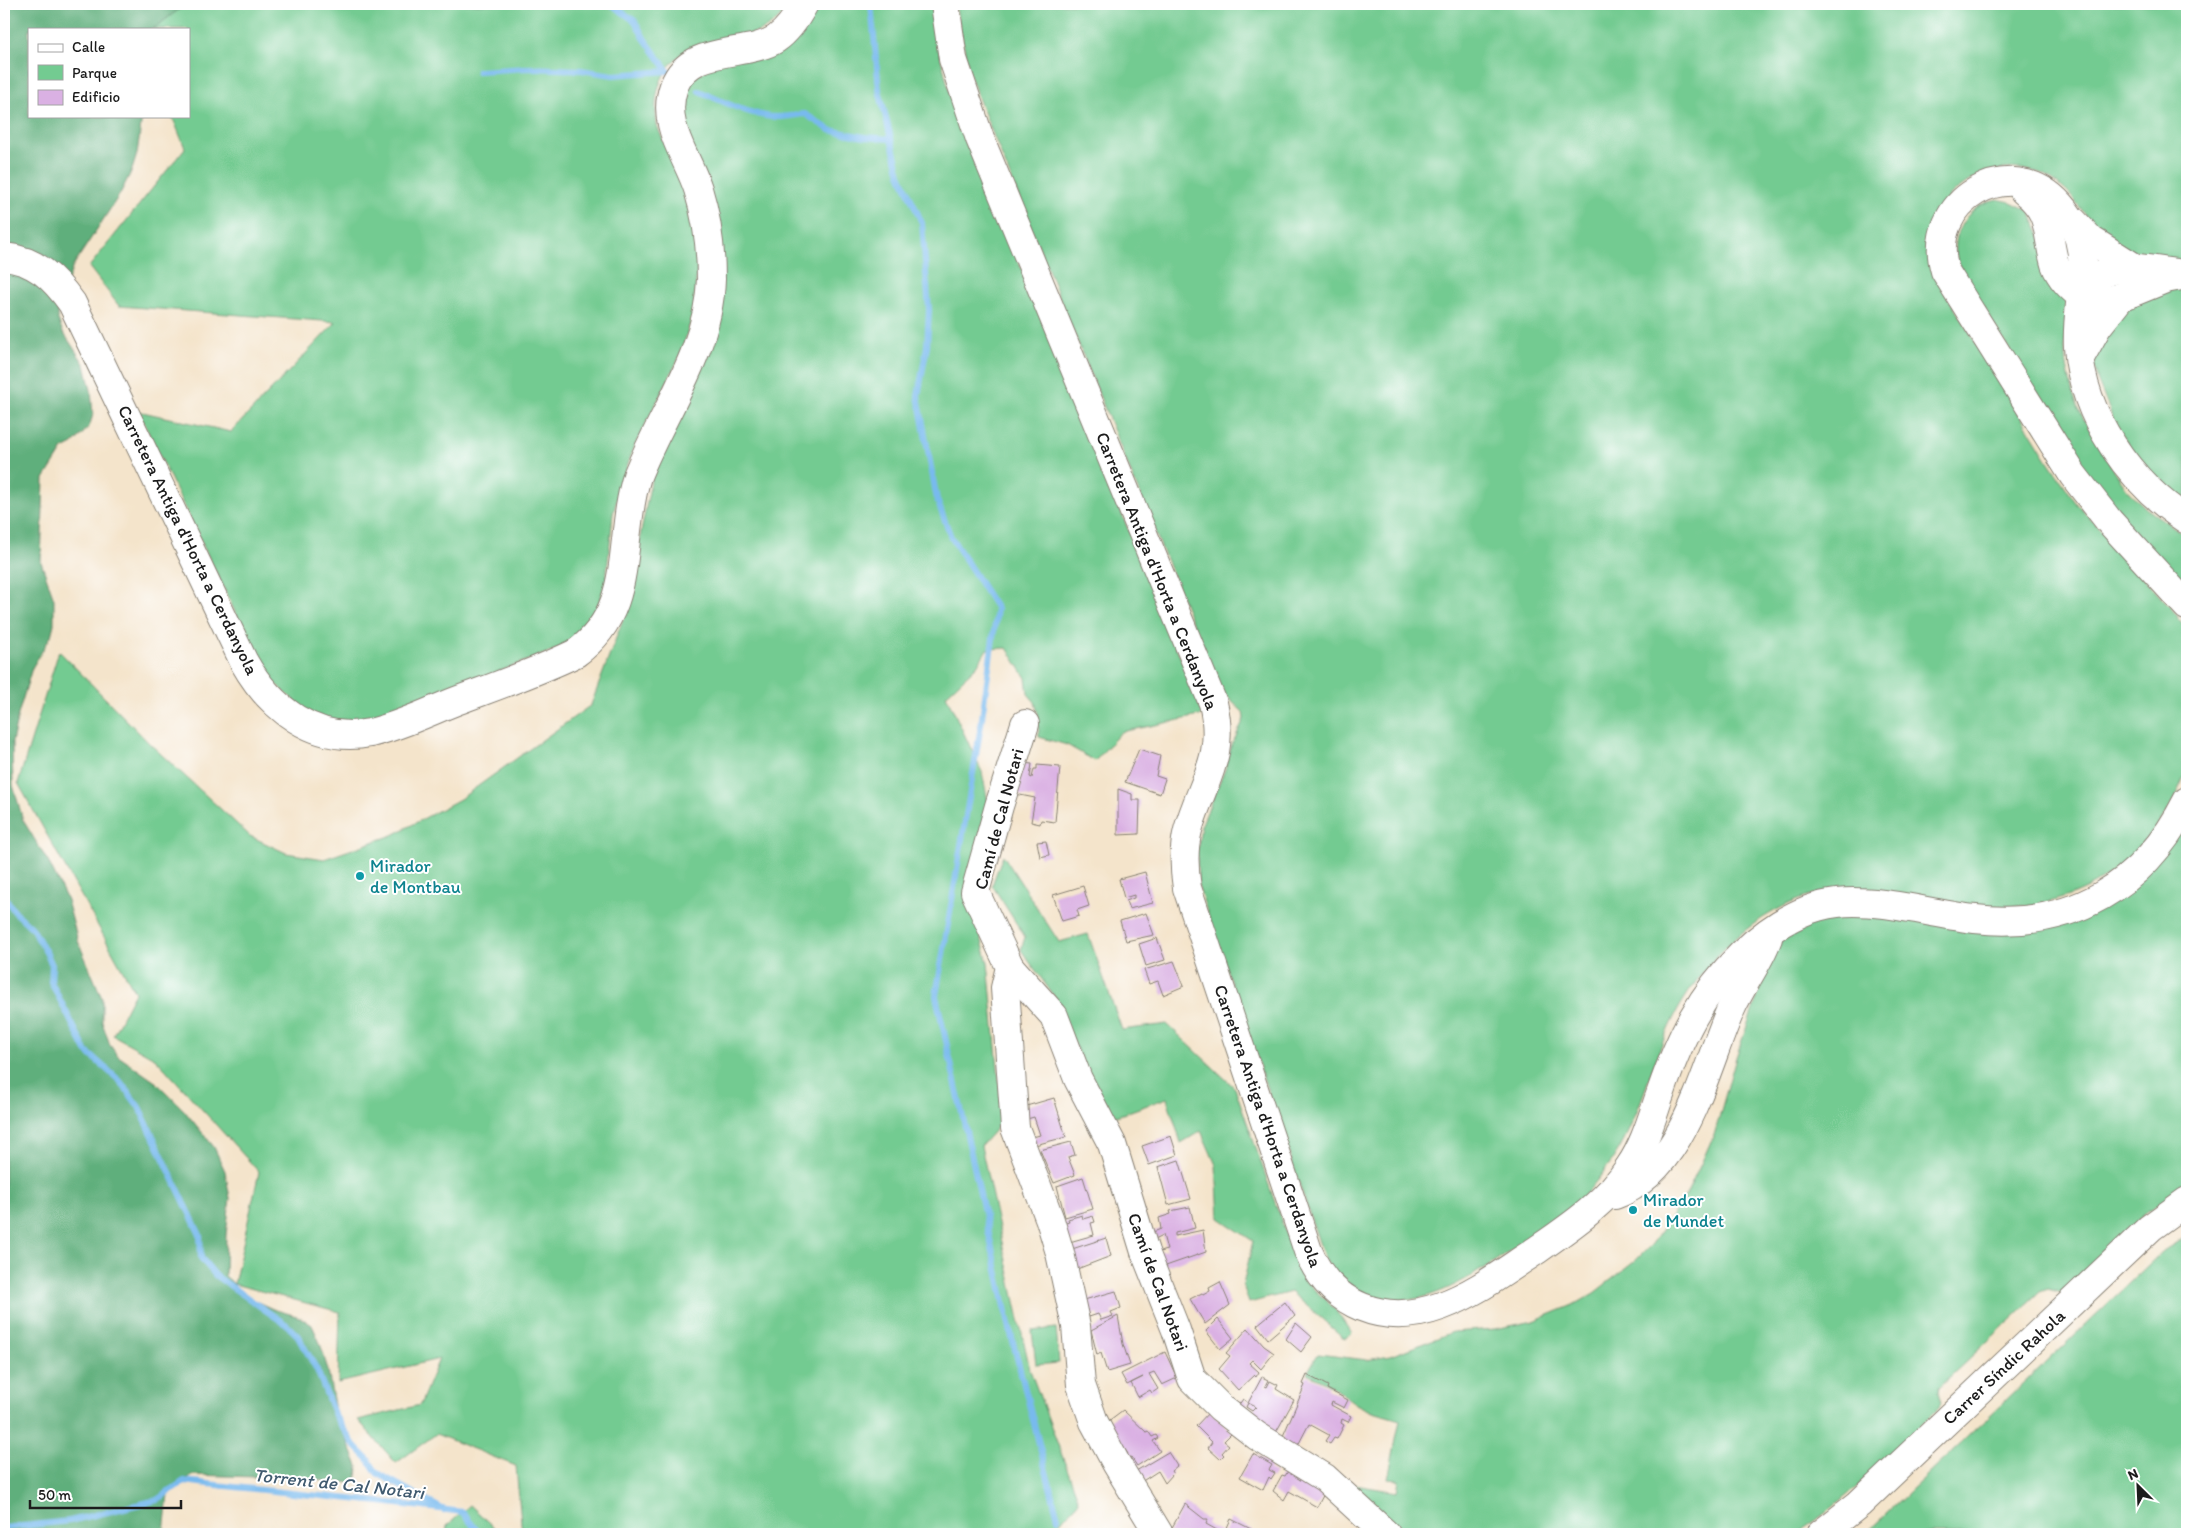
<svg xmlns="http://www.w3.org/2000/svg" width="2191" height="1538" font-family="Itim,sans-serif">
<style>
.green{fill:#73cb91;stroke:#487456}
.forest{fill:#5eaf7b;stroke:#3d664c}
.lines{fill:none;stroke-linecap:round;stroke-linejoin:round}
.stream{stroke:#78baee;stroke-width:6}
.building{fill:#dab1e3}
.minor-casing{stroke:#888074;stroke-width:30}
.minor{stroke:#fff;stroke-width:28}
.culture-dot{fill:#0f9aa8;stroke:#fff;stroke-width:2}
.labels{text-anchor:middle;stroke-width:4;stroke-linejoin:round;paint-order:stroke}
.street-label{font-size:18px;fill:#1c1c1c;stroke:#fff}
.culture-label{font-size:18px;fill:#0d838f;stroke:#fff;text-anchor:start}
.water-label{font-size:19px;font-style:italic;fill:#415b70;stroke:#fff}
</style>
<rect width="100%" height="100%" fill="#fff"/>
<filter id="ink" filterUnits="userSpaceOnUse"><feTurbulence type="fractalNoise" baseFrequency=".02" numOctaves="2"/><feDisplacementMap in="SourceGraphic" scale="10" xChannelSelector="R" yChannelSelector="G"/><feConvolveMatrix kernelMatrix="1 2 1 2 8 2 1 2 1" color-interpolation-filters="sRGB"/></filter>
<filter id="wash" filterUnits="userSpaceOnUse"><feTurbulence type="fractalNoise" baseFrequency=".0096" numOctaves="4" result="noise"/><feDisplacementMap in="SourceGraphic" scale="20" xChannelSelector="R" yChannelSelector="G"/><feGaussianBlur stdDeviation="1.12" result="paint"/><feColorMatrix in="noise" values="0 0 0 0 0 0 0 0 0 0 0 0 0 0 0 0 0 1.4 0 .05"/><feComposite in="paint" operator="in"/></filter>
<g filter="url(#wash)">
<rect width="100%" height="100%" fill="#f4e4cb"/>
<!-- green -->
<g class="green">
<path d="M186 4H790C786 10 781 17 775 22 757 38 716 42 692 48 661 63 652 94 657 126L689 201 696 247 697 270 693 313 681 354 635 445 622 480 613 514 606 580 597 610 589 623 569 642 557 649 383 716 343 721 316 715 301 707 265 674 138 411 231 432 336 322 119 306 89 267 185 148 172 116H189V29H153Z"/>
<path d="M813 4H933L935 35 950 94 1204 715 1121 732 1095 761 1067 745 1039 737 1038 714 1035 702 1028 694 1026 678 1007 648 987 649 977 666 946 695 982 772 988 802 969 893 988 963 1003 1121 981 1146 1030 1370 1079 1501 1050 1534H522L516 1466 436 1434 396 1463 358 1420 420 1405 439 1359 338 1383 340 1312 234 1284 259 1172 156 1059 113 1035 135 992 18 783 59 651 150 744 250 836 286 853 324 859 393 835 460 799 591 705 625 614 653 471 710 346 680 106 692 79Z"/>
<path d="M955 4H2187V263C2161 259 2134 256 2111 242 2092 230 2084 209 2068 193 2033 158 1985 162 1950 196L1938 281 2048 461 2077 504 2176 614 2187 633C2187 666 2187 699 2187 732 2187 743 2190 758 2187 769 2182 792 2158 826 2143 844 2060 936 1967 904 1861 889 1773 887 1699 958 1666 1034 1648 1076 1637 1124 1611 1162 1598 1179 1585 1197 1569 1211 1552 1225 1531 1237 1513 1249 1469 1278 1415 1319 1361 1291 1356 1289 1349 1287 1344 1283 1337 1277 1331 1267 1325 1260L1198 885 1197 854 1201 826 1226 767 1231 747 1244 719 1243 712 1222 692 1217 684 979 100 970 75Z"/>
<path d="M1997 199 2011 202 2030 211 2066 300 2065 356 2072 391 2080 412 2102 452 2129 492 2147 509 2187 536V591L2094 488 1961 271C1946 239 1964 206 1997 199Z"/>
<path d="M2187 288V503L2155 478 2131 450 2114 421 2098 382 2094 364 2095 353 2110 319 2162 289Z"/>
<path d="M2187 824V1185L2149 1210 2062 1293 2048 1289 2040 1292 1939 1387 1938 1391 1941 1402 1938 1409C1893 1452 1849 1500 1796 1534H1395L1337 1482 1397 1492 1399 1480 1388 1479 1400 1420 1370 1411 1356 1404 1329 1384 1307 1373 1318 1354 1367 1360 1390 1356 1453 1332 1495 1329 1534 1321 1573 1305 1594 1293 1634 1262 1652 1244 1670 1219 1686 1195 1701 1164 1715 1132 1736 1057 1775 947 1795 928 1835 914 2041 927Z"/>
<path d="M1003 855 1059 942 1088 934 1122 1030 1167 1024 1235 1088 1301 1277 1334 1308 1352 1334 1345 1339 1291 1292 1249 1303 1243 1285 1253 1241 1219 1218 1216 1165 1201 1131 1181 1143 1167 1098 1114 1117 1086 1071 1056 999 1021 950 1025 937 992 885Z"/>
<path d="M2187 1236V1534H1865L2163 1251Z"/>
<path d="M1056 1328 1059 1363 1036 1365 1032 1331Z"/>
<path d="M470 1505 501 1534H446L447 1526Z"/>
</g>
<!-- forest -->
<path class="forest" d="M4 4H186L153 29H29V116L142 117 137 154 132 170 120 194 73 266 58 309V320L63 332 85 365 91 390 93 415 89 427 73 444 63 449 44 479 41 562 54 599V624L51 636 32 668 18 715 12 742 13 785 23 820 50 865 67 900 78 941 102 998V1022L110 1045 117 1055 157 1083 183 1109 214 1147 225 1171 230 1198 226 1235 225 1276 234 1284 236 1292 273 1309 300 1317 312 1325 320 1343 328 1370 335 1411 358 1466 357 1479 352 1483 289 1478 192 1475 168 1494 164 1534H4Z"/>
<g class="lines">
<!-- stream -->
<g class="stream">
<path d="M611 4 635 21 644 38 668 71"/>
<path d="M871 4 879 90 891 139 900 174 922 223 929 310 927 346 918 396 937 500 951 537 997 609 981 725 936 996 1012 1338 1058 1518"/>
<path d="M478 71 528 68 581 70 613 75 668 71"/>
<path d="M699 91C720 100 743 112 766 116 778 119 792 115 805 114L830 130 864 137 891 139"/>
<path d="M4 895 14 911 32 928 47 954 52 965 51 982 86 1051 120 1081 139 1107 200 1235 201 1258 216 1276 287 1325 298 1336 317 1370 335 1416 354 1445 368 1459 377 1473 444 1510"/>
<path d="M4 1528 70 1521 157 1500 184 1481C277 1493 370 1499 462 1512L480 1534"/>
</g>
</g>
<g id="blocks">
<!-- building -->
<g class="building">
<path d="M1139 749 1160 756 1156 776 1165 779 1160 794 1125 782Z"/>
<path d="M1022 763 1032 764 1030 777 1032 778 1034 769H1037V765L1060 767 1055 822 1041 820 1040 824 1031 822 1035 798 1005 792Z"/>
<path d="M1118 789 1132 794V800H1140L1139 834 1118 835Z"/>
<path d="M1046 841 1049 855 1040 857 1037 842Z"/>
<path d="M1145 872 1153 903 1129 909 1126 901 1134 898V895L1124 898 1119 879Z"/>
<path d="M1083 886 1089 906 1077 910 1079 916 1062 921 1053 895Z"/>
<path d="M1146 913 1154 935 1126 941 1120 921Z"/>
<path d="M1157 938 1165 960 1146 966 1139 944Z"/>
<path d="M1174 961 1184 986 1163 995 1158 981 1149 984 1144 970Z"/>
<path d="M1054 1098 1066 1137 1031 1146 1029 1138 1040 1135 1034 1117 1027 1119 1023 1107Z"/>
<path d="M1171 1136 1177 1155 1149 1165 1142 1146Z"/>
<path d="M1071 1142 1075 1155 1068 1157 1075 1175 1054 1183 1040 1150Z"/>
<path d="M1179 1160 1191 1199 1168 1205 1158 1167Z"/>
<path d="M1083 1177 1093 1209 1065 1217 1057 1186Z"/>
<path d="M1190 1207 1195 1228 1175 1233V1236L1203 1230 1206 1252 1163 1267 1159 1252 1167 1250 1163 1235 1155 1239 1153 1232 1161 1229 1159 1218 1171 1214 1170 1211Z"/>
<path d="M1082 1215 1083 1219 1093 1216 1095 1222 1091 1223 1094 1235 1066 1243 1062 1224 1069 1222 1068 1219Z"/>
<path d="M1106 1238 1111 1256 1077 1269 1072 1249Z"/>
<path d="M1220 1282 1230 1305 1205 1324 1190 1299 1202 1293 1203 1295 1210 1291 1209 1288Z"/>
<path d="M1116 1291 1121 1308 1111 1312 1113 1316 1101 1320 1098 1314 1089 1317 1084 1300Z"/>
<path d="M1285 1302 1295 1316 1268 1339 1257 1325Z"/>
<path d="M1118 1316 1123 1344 1130 1365 1107 1372 1101 1353 1097 1355 1091 1330Z"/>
<path d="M1218 1319 1233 1338 1220 1349 1206 1331Z"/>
<path d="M1296 1323 1312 1337 1301 1352 1286 1339Z"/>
<path d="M1248 1328 1264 1346 1274 1353 1261 1369 1252 1360 1249 1363 1259 1372 1256 1377 1254 1375 1238 1390 1219 1369 1230 1356 1226 1353Z"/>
<path d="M1165 1352 1177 1378 1162 1385 1154 1372 1149 1374 1158 1389 1152 1393 1150 1390 1138 1397 1131 1383 1143 1377 1127 1385 1121 1374Z"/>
<path d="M1307 1375 1328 1386 1327 1389 1348 1400 1344 1408 1332 1402 1331 1405 1351 1416 1348 1422 1342 1419 1341 1423 1344 1425 1337 1439 1334 1438 1330 1444 1325 1441 1329 1435 1309 1424 1295 1451 1280 1443 1305 1385 1303 1384Z"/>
<path d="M1262 1377 1268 1380 1265 1386 1267 1387 1270 1381 1278 1385 1276 1389 1294 1400 1275 1434 1235 1410 1243 1399 1248 1403 1246 1407 1252 1411 1256 1407 1248 1403Z"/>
<path d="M1123 1410 1146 1432 1148 1431 1152 1437 1156 1435 1158 1438 1153 1441 1160 1451 1137 1466 1131 1457 1128 1459 1126 1455 1128 1454 1107 1422Z"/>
<path d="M1210 1411 1233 1432 1224 1441 1229 1445 1222 1453 1224 1455 1220 1459 1208 1448 1212 1442 1196 1426Z"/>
<path d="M1168 1452 1177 1466 1171 1471 1173 1474 1165 1483 1158 1471 1141 1482 1136 1471Z"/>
<path d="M1253 1454 1272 1465 1269 1470 1275 1473 1271 1479 1269 1477 1263 1490 1240 1477Z"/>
<path d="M1290 1468 1327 1488 1317 1507 1289 1491 1284 1500 1273 1491 1282 1475 1285 1476Z"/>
<path d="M1185 1504 1204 1519H1208L1206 1524 1224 1534 1231 1519 1253 1530 1250 1534H1170L1169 1533Z"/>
</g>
</g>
</g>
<g filter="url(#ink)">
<use href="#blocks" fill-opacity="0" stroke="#888074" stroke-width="1"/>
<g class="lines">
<defs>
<g id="minor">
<path d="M945 4 953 59 980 139 1213 703C1226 758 1202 781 1188 830 1183 849 1184 869 1187 888L1308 1251C1331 1306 1384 1327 1441 1306 1474 1294 1502 1273 1531 1254 1567 1229 1606 1204 1630 1166 1645 1144 1652 1117 1661 1092 1680 1037 1700 995 1742 954 1768 929 1801 907 1837 903 1878 898 1933 914 1975 919 2071 930 2144 886 2187 801"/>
<path d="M2024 191C2053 213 2046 234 2055 264 2060 278 2071 288 2082 297L2109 300 2121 297 2165 279 2187 275"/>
<path d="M2073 221 2091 240 2134 267"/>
<path d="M4 257C36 260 54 278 72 303L244 662C270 708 315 744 370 733 400 726 428 712 456 701 496 686 537 672 576 653 637 609 617 541 637 476 663 411 709 351 711 279 711 249 707 218 698 189 687 155 660 124 674 86 690 44 745 58 776 39 789 30 797 17 804 4"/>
<path d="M2082 286C2116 260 2137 268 2176 273"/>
<path d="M2080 358 2098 326 2121 297"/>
<path d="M2187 520C2130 483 2083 417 2078 347 2075 296 2099 249 2060 205 2011 150 1924 201 1945 271L2073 475 2109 521 2187 606"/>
<path d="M1025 724 999 806 975 892 1010 967 1005 988 1015 1128 1050 1220 1060 1253 1076 1326 1081 1385 1094 1422 1116 1463 1159 1534"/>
<path d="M1010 967 1054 1016 1078 1079 1112 1144 1145 1252 1176 1330 1192 1379 1221 1408 1257 1436 1325 1478 1386 1534"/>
<path d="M1615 1195C1685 1169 1704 1070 1731 1009 1742 984 1759 963 1768 938"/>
<path d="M1821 1534 1859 1504 2150 1228 2187 1201"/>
</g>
</defs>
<!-- minor casing -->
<use href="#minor" class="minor-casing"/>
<!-- minor -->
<use href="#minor" class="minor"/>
</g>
</g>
<!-- markers -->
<g class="culture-dot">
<circle cx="360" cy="876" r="5"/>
<circle cx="1633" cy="1210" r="5"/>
</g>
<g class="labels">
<!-- street labels -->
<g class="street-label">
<text transform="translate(188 540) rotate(64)" y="6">Carretera Antiga d'Horta a Cerdanyola</text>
<text transform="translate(1157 571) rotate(68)" y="6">Carretera Antiga d'Horta a Cerdanyola</text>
<text transform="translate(999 819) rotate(-75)" y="6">Camí de Cal Notari</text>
<text transform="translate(1268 1126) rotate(71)" y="6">Carretera Antiga d'Horta a Cerdanyola</text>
<text transform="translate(1158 1282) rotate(70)" y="6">Camí de Cal Notari</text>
<text transform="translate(2004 1367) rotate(-43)" y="6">Carrer Síndic Rahola</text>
</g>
<!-- culture labels -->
<g class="culture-label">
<text x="370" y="872">Mirador<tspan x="370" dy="21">de Montbau</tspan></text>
<text x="1643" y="1206">Mirador<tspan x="1643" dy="21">de Mundet</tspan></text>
</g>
<!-- water labels -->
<g class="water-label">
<text transform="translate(339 1483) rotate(6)" y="7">Torrent de Cal Notari</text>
</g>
</g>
<!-- margin -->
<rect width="2191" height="1538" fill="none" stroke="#fff" stroke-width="20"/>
<!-- legend -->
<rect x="28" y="28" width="162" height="90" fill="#ffffff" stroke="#a4a4a4"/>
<rect x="38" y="44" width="25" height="8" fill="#ffffff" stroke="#a4a4a4"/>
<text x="72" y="52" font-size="15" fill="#1c1c1c">Calle</text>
<rect x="38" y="65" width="25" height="15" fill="#73cb91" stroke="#a4a4a4"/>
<text x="72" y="78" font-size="15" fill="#1c1c1c">Parque</text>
<rect x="38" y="90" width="25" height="15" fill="#dab1e3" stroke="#a4a4a4"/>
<text x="72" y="102" font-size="15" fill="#1c1c1c">Edificio</text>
<!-- north arrow -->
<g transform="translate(2138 1486) rotate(336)" stroke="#ffffff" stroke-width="4" paint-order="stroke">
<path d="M0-4L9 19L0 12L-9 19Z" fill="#1c1c1c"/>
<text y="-8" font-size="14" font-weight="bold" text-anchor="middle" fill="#1c1c1c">N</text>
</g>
<!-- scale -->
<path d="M30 1500v8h151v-8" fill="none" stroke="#1c1c1c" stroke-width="2.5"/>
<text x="38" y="1500" font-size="15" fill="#1c1c1c" stroke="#ffffff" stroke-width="4" paint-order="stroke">50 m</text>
</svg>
